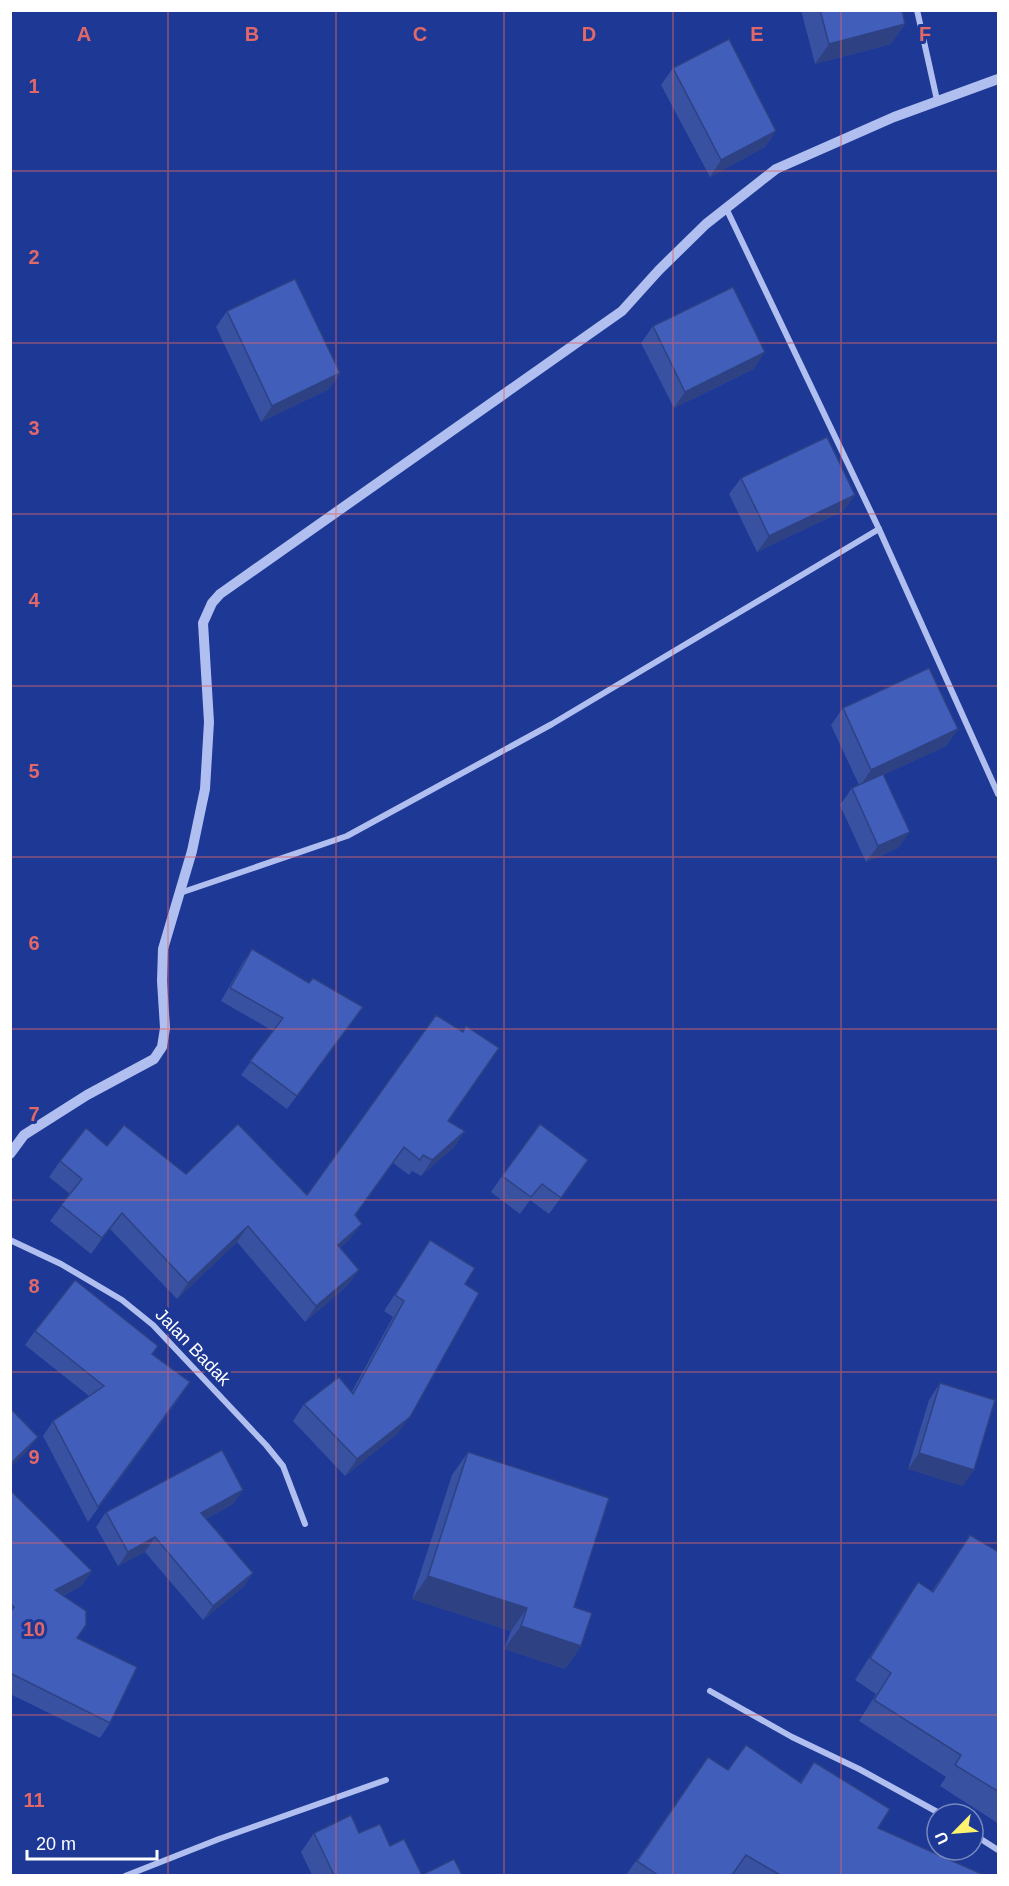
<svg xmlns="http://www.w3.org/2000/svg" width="1009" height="1886" font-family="Helvetica,sans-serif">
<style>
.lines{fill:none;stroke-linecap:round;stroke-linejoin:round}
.minor{stroke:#b0bfef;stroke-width:6}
.tertiary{stroke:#b0bfef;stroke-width:10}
.wall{fill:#3851a1}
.shaded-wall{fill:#2e4283}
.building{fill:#415ebb;stroke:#2e4283;stroke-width:1.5}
.grid{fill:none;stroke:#e26868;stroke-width:1.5;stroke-opacity:0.55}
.labels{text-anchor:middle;stroke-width:6;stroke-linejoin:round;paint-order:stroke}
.street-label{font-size:18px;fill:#fff;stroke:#1d3895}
.grid-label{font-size:20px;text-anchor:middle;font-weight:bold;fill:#e26868;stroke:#1d3895;stroke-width:6;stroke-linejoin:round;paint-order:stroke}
</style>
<rect width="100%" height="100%" fill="#1d3895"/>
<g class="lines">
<!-- minor -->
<g class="minor">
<path d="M917 10 937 100"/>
<path d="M879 529 998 794"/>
<path d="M180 893 347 836 552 724 879 529 726 208"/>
<path d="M10 1240 61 1264 122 1300 153 1325 266 1445 283 1466 305 1524"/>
<path d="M710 1691 792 1737 859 1769 941 1814"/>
<path d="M973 1834 998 1850"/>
<path d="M125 1876 219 1839 386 1780"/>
</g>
<!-- tertiary -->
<path class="tertiary" d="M10 1154 24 1135 87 1095 154 1059 162 1047 165 1028 162 981 163 949 192 851 205 789 209 722 203 623 212 603 220 594 622 311 659 270 706 224 776 169 894 117 998 79"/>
</g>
<!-- wall -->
<g class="wall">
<path d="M801 10H902L905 24 891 44 815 64Z"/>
<path d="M673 68 776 131 765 147 710 177 661 85Z"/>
<path d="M227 311 340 373 329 389 261 422 216 327Z"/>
<path d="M653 326 754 369 674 408 641 343Z"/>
<path d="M741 478 855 495 843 511 757 552 729 494Z"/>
<path d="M843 708 958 729 946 746 883 775 898 848 866 862 840 805 852 788 859 785 831 725Z"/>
<path d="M252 949 309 983 313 978 354 1020 287 1109 241 1075 273 1031 221 1001 243 962Z"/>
<path d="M448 1121 465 1131 454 1147 421 1176 412 1171 409 1175 393 1163 355 1216 350 1239 340 1248 359 1270 347 1286 305 1322 237 1242 177 1299 110 1229 91 1254 50 1221 70 1194 49 1177 60 1161 107 1146 186 1174 307 1195Z"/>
<path d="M588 1160 549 1214 530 1200 520 1214 491 1192 502 1176Z"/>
<path d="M430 1240 465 1284 398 1433 345 1476 293 1421 304 1404 351 1393 393 1317 384 1311Z"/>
<path d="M35 1331 158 1346 152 1355 180 1397 88 1522 43 1436 53 1421 89 1396 25 1345Z"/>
<path d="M940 1383 963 1486 908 1469 929 1400Z"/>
<path d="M468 1452 574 1607 581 1646 565 1669 504 1649 511 1631 412 1599 452 1475Z"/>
<path d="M10 1490 92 1571 81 1586 63 1596 77 1638 110 1723 100 1738 10 1694Z"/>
<path d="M243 1490 233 1504 206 1519 253 1573 243 1587 203 1620 145 1552 118 1566 96 1527 106 1512Z"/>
<path d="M970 1535 999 1552V1824L940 1786 946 1777 859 1721 876 1694 855 1680 903 1604 918 1582 932 1591Z"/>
<path d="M708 1757 728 1770 800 1782 814 1762 878 1828 984 1875H626Z"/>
<path d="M314 1833H359L390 1846 422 1875H462H312L301 1852Z"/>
</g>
<!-- shaded-wall -->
<g class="shaded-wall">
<path d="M905 24 891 44 815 64 829 44Z"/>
<path d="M776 131 765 147 710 177 721 160Z"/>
<path d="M765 352 754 369 674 408 685 392Z"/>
<path d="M340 373 329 389 261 422 272 406Z"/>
<path d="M855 495 843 511 757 552 769 536Z"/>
<path d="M958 729 946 746 860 786 871 770Z"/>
<path d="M910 832 898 848 866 862 878 846Z"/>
<path d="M465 1131 454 1147 421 1176 432 1160Z"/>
<path d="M122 1213 110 1229 91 1254 102 1238Z"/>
<path d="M362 1224 350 1239 326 1261 338 1245Z"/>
<path d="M248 1226 237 1242 177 1299 188 1283Z"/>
<path d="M359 1270 347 1286 305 1322 316 1306Z"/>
<path d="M410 1417 398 1433 345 1476 357 1459Z"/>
<path d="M38 1437 27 1452 10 1468V1464Z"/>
<path d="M919 1453 974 1470 963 1486 908 1469Z"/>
<path d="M243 1490 233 1504 191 1527 201 1513Z"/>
<path d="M155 1537 145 1552 118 1566 128 1552Z"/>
<path d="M92 1571 81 1586 44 1605 55 1590Z"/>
<path d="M253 1573 243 1587 203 1620 213 1606Z"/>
<path d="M428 1576 527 1608 511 1631 412 1599Z"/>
<path d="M521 1626 581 1646 565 1669 504 1649Z"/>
</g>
<!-- building -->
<g class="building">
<path d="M820 10H902L905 24 829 44Z"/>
<path d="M729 39 776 131 721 160 673 68Z"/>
<path d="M295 279 340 373 272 406 227 311Z"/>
<path d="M733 287 765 352 685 392 653 326Z"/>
<path d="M827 437 855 495 769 536 741 478Z"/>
<path d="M929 668 958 729 871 770 843 708Z"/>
<path d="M883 774 910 832 878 846 852 788Z"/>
<path d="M252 949 309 983 313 978 363 1007 297 1096 250 1061 283 1018 230 988Z"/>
<path d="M436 1015 463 1032 466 1026 499 1048 448 1121 465 1131 432 1160 423 1155 420 1160 404 1147 355 1215 362 1224 338 1245 359 1270 316 1306 248 1226 188 1283 122 1213 102 1238 61 1205 82 1179 60 1161 86 1128 107 1146 124 1125 186 1174 238 1124 307 1195Z"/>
<path d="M540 1124 588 1160 561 1198 542 1184 531 1197 502 1176Z"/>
<path d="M430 1240 475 1268 465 1284 479 1293 410 1417 357 1459 304 1404 339 1377 353 1394 404 1301 395 1295Z"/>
<path d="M75 1280 158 1346 152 1354 190 1382 98 1507 53 1421 104 1386 35 1331Z"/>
<path d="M940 1383 995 1400 974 1470 919 1453Z"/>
<path d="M10 1408 38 1437 10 1464Z"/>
<path d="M222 1450 243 1490 201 1513 253 1573 213 1606 155 1537 128 1552 106 1512Z"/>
<path d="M468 1452 609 1498 574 1607 592 1613 581 1646 521 1626 527 1608 428 1576Z"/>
<path d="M10 1490 92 1571 55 1590 86 1611V1625L77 1638 137 1667 110 1723 10 1673V1612L14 1607 10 1603Z"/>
<path d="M970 1535 999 1552V1792L955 1765 961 1755 874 1700 891 1673 870 1658 918 1582 933 1592Z"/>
<path d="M746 1745 801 1783 814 1762 890 1809 878 1828 984 1875H780L746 1855 732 1875H658L637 1861 708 1757 728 1770Z"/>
<path d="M351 1815 359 1833 380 1824 390 1846 404 1839 422 1875 454 1859 462 1875H334L314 1833Z"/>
</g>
<!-- grid -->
<path class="grid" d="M168 10V1876M336 10V1876M504 10V1876M673 10V1876M841 10V1876M10 171H998M10 343H998M10 514H998M10 686H998M10 857H998M10 1029H998M10 1200H998M10 1372H998M10 1543H998M10 1715H998"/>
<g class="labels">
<!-- street labels -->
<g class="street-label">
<text transform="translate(193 1347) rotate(46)" y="6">Jalan Badak</text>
</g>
</g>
<g class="grid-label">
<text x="84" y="41">A</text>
<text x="252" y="41">B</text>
<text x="420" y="41">C</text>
<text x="589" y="41">D</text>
<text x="757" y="41">E</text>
<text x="925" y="41">F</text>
<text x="34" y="93">1</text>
<text x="34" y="264">2</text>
<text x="34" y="435">3</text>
<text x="34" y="607">4</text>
<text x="34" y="778">5</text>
<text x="34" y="950">6</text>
<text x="34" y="1121">7</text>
<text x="34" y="1293">8</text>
<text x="34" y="1464">9</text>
<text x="34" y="1636">10</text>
<text x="34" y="1807">11</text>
</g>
<!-- border -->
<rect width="1009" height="1886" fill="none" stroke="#ffffff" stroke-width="24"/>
<!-- north arrow -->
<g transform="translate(955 1832) rotate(245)"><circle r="28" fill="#1d3895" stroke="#7788bf" stroke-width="1.5"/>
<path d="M0-4.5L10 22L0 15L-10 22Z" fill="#fef36f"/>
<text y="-9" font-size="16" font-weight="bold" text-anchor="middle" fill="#ffffff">U</text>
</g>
<!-- scale -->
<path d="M27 1850v9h130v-9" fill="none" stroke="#ffffff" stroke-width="3"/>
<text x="36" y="1850" font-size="18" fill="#ffffff" stroke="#1d3895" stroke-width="4.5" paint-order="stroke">20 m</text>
</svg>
